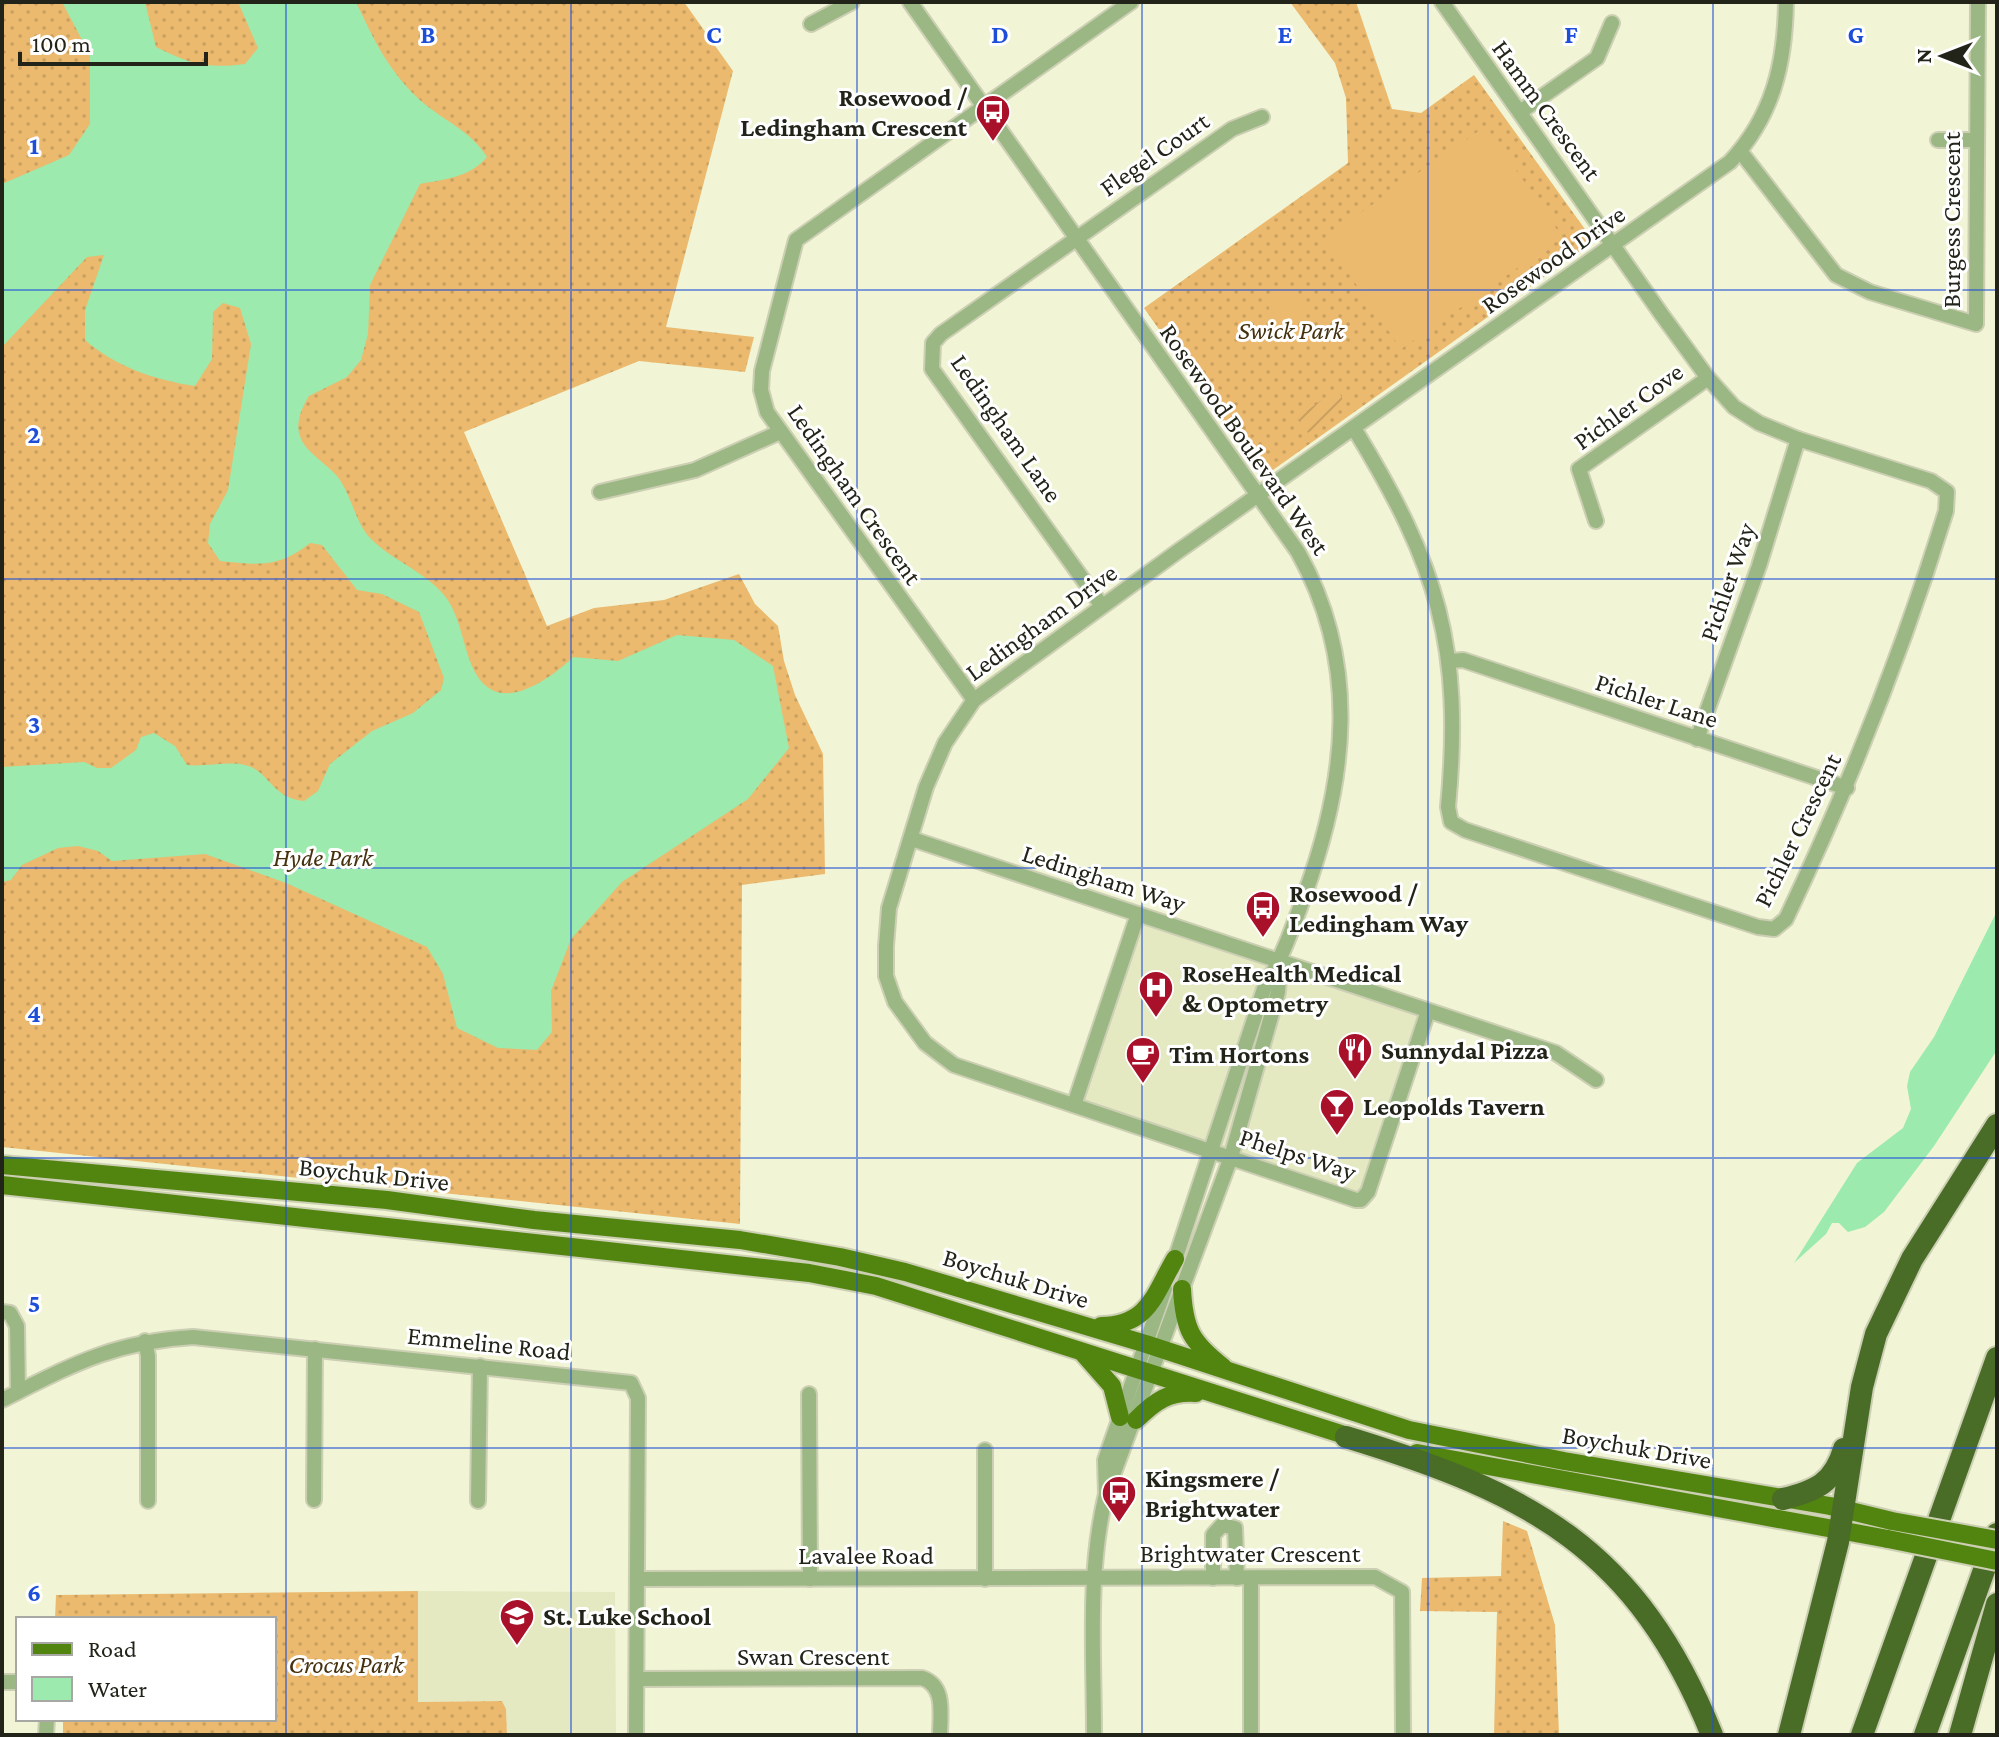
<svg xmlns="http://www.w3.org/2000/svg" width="1999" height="1737" font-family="'Crimson Pro',serif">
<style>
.built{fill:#e4e9c1}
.grass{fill:url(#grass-dots)}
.garden{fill:url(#garden-furrows)}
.pitch{fill:#ebba6f}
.water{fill:#9ceaad}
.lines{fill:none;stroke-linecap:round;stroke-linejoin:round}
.minor-casing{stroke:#cccfb3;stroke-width:18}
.major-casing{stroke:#cccfb3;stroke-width:22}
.highway-casing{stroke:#cccfb3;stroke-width:26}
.minor{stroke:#9bb884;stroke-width:14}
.major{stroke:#528510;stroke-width:18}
.highway{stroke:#496c27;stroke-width:22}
.major-bridge-casing{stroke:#cccfb3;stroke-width:22;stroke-linecap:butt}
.major-bridge{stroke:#528510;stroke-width:18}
.grid{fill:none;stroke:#1d4ed8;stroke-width:2;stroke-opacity:0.55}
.labels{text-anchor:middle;stroke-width:6;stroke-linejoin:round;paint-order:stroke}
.poi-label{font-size:26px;font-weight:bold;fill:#232419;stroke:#fff;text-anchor:start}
.street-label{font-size:26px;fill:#232419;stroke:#fff}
.park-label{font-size:26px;font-style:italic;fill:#46310e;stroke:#fff}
.grid-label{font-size:26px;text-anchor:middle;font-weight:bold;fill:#1d4ed8;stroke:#fff;stroke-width:6;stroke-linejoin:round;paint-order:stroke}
</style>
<defs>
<pattern id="grass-dots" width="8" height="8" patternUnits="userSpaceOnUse" patternTransform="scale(2)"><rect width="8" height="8" fill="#ebba6f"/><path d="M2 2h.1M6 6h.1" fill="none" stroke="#c9a060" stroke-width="1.8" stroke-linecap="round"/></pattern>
<pattern id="garden-furrows" width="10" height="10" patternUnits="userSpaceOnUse" patternTransform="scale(2)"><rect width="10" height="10" fill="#ebba6f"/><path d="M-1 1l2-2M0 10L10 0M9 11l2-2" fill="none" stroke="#c9a060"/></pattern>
</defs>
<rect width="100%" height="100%" fill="#f1f5d5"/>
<!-- built -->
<g class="built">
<path d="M1138 914 1428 1011 1366 1196 1074 1105Z"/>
<path d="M418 1591 615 1592 616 1735H507L506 1709 502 1701 418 1702Z"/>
</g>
<!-- grass -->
<g class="grass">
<path d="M2 2H684L733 71 666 327 754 337 745 372 639 361 464 432 547 626 594 608 664 600 739 574 755 604 778 626 784 661 795 695 823 754 825 874 742 885 740 1224 2 1147Z"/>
<path d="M1290 2H1356L1392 109 1421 113 1474 75 1587 232 1586 247 1273 470 1265 471 1255 466 1144 308 1348 163 1346 98 1335 63Z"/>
<path d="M1503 1521 1527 1531 1555 1625 1559 1735H1494L1497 1612 1420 1611 1422 1578 1501 1576Z"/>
<path d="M418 1591V1702L502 1701 506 1709 507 1735H63V1719H274V1619H55L56 1595Z"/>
</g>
<!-- garden -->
<path class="garden" d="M1337 389 1346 405 1308 433 1298 417Z"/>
<!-- pitch -->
<g class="pitch">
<path d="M1486 126 1562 237 1401 349 1324 238Z"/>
<path d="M1279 287 1292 290 1307 301 1302 318 1285 325 1270 314 1267 295Z"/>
</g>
<!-- water -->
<g class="water">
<path d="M62 2H145L156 47C190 64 206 69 245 64L258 48 238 2H356C374 40 389 72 421 101 444 121 470 130 487 157 469 178 445 179 420 184L370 285 368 334 361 360 347 377 309 396C302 408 295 422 300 436 304 451 327 464 337 476 351 493 356 525 371 539 392 560 425 572 444 595 467 622 462 674 492 690 517 703 556 674 573 657L618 661 677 635 734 640 773 666 789 748 748 799 622 882 571 939 551 991 552 1032 537 1050 498 1048 457 1028 443 974 427 947 286 883 205 854 112 861 98 851 78 846 58 848 22 865 11 880 2 882V767L84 762 97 768H111L136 750 141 737 154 733 175 746 187 765C206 767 227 761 245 765 270 771 271 798 304 801L318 791 330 764 372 731 413 713 441 690 444 678 419 612 382 594 357 590 322 545 310 543C279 568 258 565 220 561L208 543 210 524 228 490 251 344 240 308 223 303 213 312 212 359 195 386C155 380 116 367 85 340V310L104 255 87 257 2 347V184L69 155 90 124V55Z"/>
<path d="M1997 911V1050L1934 1146 1884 1212 1865 1227 1848 1232 1839 1223H1832L1826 1234 1794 1263 1857 1163 1903 1128 1911 1109 1907 1086 1910 1072 1934 1037Z"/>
</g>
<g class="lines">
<defs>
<g id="minor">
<path d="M910 2 1298 552C1360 663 1347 778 1305 894 1293 927 1282 958 1264 989L1172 1269"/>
<path d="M811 24 852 2"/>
<path d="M1520 112 1597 58 1612 23"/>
<path d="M1938 140H1974"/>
<path d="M1740 151 1836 275 1870 292 1976 324 1978 2"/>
<path d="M1355 430C1438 566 1463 646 1448 807L1451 822 1465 830 1758 927 1774 929 1786 919C1850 784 1902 654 1946 511L1947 492 1931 481 1798 439 1759 423 1734 407 1708 378 1662 315 1442 2"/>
<path d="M600 492 695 470 780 432"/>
<path d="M1596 521 1579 469 1708 378"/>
<path d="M1102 606 932 369 933 343 941 334 1232 129 1262 117"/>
<path d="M1451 661 1463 660 1847 788"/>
<path d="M974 700 767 412 761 390 762 371 796 240 1131 2"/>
<path d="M1697 739 1759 566 1798 439"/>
<path d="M912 839 1556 1053 1596 1080"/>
<path d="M1428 1011 1368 1192 1361 1200H1356L954 1065 925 1043 895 1002 886 976V946L889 908 926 787 945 743 974 700 1177 552 1730 162C1773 116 1785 64 1786 2"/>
<path d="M1074 1105 1138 914"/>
<path d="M2 1312 10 1313 17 1326 18 1392"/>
<path d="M145 1341 148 1356V1501"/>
<path d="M809 1394 810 1579"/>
<path d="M2 1400C72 1365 112 1342 193 1337L631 1383 638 1398 636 1735"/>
<path d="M1106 1494 1105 1460 1165 1289"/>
<path d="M314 1500 315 1349"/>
<path d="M478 1501 480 1366"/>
<path d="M1213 1578V1535L1222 1525 1235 1528 1237 1578"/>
<path d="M637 1579 1375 1577 1402 1592 1403 1735"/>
<path d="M985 1579V1450"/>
<path d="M637 1679 922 1678C946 1686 940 1714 940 1735"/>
<path d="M2 1682H18"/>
<path d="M46 1735 47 1719"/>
<path d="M1094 1735C1094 1655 1087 1572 1106 1494L1231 1157 1278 992 1280 966"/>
<path d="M1251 1735V1578"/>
</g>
<g id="major">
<path d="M2 1165 387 1200 534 1220 740 1240 840 1257 905 1272 1146 1344 1409 1430 1564 1461 1830 1506 1892 1521"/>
<path d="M2 1185 809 1273 876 1286 1357 1439"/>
<path d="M1182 1289C1184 1329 1191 1342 1223 1367"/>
<path d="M1101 1326C1149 1325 1154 1295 1175 1259"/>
<path d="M1083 1353 1112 1386 1120 1417"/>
<path d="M1136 1420C1155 1401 1169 1391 1196 1393"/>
<path d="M1417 1453 1888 1539"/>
</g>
<g id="highway">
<path d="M1346 1437C1530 1493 1637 1548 1712 1735"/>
<path d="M1783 1499C1816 1491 1834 1483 1844 1449"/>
<path d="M1789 1735 1838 1542 1862 1387 1876 1334 1912 1259 1997 1125"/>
<path d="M1862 1735 1997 1358"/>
<path d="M1925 1735 1997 1534"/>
<path d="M1960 1735 1997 1604"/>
</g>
</defs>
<!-- minor casing -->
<use href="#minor" class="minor-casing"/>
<!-- major casing -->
<use href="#major" class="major-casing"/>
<!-- highway casing -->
<use href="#highway" class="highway-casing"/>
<!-- minor -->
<use href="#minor" class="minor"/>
<!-- major -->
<use href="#major" class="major"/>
<!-- highway -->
<use href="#highway" class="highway"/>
<defs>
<g id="major-bridge">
<path d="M1892 1521 1997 1540"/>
<path d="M1888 1539 1997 1561"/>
</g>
</defs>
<!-- major-bridge casing -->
<use href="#major-bridge" class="major-bridge-casing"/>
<!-- major-bridge -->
<use href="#major-bridge" class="major-bridge"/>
</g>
<!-- grid -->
<path class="grid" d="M286 2V1735M571 2V1735M857 2V1735M1142 2V1735M1428 2V1735M1713 2V1735M2 290H1997M2 579H1997M2 868H1997M2 1158H1997M2 1448H1997"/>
<!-- icons -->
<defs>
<symbol id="bus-pin" viewBox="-11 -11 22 30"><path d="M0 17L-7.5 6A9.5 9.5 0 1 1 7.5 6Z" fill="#a81129" stroke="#fff"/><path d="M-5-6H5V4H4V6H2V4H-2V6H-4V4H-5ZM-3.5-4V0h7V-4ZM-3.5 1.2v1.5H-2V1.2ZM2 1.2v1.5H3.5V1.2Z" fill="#fff"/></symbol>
<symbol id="hospital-pin" viewBox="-11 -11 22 30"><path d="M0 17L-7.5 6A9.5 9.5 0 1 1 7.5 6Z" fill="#a81129" stroke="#fff"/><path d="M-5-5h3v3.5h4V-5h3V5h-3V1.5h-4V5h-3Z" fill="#fff"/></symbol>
<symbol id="restaurant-pin" viewBox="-11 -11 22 30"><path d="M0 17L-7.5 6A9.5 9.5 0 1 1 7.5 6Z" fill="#a81129" stroke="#fff"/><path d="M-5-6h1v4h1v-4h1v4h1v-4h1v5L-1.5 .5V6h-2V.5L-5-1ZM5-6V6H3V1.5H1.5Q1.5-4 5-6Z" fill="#fff"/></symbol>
<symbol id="cafe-pin" viewBox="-11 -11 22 30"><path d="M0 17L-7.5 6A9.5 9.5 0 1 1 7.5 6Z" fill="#a81129" stroke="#fff"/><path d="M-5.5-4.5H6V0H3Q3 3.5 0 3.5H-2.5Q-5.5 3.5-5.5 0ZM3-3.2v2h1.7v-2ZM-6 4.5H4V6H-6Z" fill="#fff"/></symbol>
<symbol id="bar-pin" viewBox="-11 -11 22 30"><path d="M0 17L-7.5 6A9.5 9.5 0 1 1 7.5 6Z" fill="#a81129" stroke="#fff"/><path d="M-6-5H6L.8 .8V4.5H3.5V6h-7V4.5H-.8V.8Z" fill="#fff"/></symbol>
<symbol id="school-pin" viewBox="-11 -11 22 30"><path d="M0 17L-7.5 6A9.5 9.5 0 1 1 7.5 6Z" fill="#a81129" stroke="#fff"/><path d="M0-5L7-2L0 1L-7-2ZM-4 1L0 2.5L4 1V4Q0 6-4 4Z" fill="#fff"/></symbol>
</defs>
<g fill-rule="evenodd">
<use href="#bus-pin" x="973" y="92" width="40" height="54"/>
<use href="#bus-pin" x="1243" y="888" width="40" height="54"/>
<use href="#hospital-pin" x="1136" y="968" width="40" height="54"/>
<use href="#restaurant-pin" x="1335" y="1030" width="40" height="54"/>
<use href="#cafe-pin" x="1123" y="1034" width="40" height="54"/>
<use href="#bar-pin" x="1317" y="1086" width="40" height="54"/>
<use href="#bus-pin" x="1099" y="1473" width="40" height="54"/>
<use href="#school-pin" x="497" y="1596" width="40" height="54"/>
</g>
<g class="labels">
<!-- poi labels -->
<g class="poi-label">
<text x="967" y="106" text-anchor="end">Rosewood /<tspan x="967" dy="30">Ledingham Crescent</tspan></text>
<text x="1289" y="902">Rosewood /<tspan x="1289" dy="30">Ledingham Way</tspan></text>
<text x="1182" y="982">RoseHealth Medical<tspan x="1182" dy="30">&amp; Optometry</tspan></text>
<text x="1381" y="1059">Sunnydal Pizza</text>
<text x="1169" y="1063">Tim Hortons</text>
<text x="1363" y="1115">Leopolds Tavern</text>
<text x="1145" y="1487">Kingsmere /<tspan x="1145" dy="30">Brightwater</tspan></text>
<text x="543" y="1625">St. Luke School</text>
</g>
<!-- street labels -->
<g class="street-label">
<text transform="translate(1547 110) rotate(54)" y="9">Hamm Crescent</text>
<text transform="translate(1154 154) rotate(-35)" y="9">Flegel Court</text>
<text transform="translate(1951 220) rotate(-90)" y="9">Burgess Crescent</text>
<text transform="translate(1553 259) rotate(-35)" y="9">Rosewood Drive</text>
<text transform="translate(1628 406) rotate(-36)" y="9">Pichler Cove</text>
<text transform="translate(1007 428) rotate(55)" y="9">Ledingham Lane</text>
<text transform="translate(1245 439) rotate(55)" y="9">Rosewood Boulevard West</text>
<text transform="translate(855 494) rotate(55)" y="9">Ledingham Crescent</text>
<text transform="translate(1727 582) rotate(-71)" y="9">Pichler Way</text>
<text transform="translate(1041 622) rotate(-36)" y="9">Ledingham Drive</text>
<text transform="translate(1657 700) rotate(18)" y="9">Pichler Lane</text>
<text transform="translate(1797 830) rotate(-64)" y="9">Pichler Crescent</text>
<text transform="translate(1104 878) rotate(18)" y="9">Ledingham Way</text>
<text transform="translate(1298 1154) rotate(18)" y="9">Phelps Way</text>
<text transform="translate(374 1174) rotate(6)" y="9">Boychuk Drive</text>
<text transform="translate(1016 1278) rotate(17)" y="9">Boychuk Drive</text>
<text transform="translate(489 1343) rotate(6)" y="9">Emmeline Road</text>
<text transform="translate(1637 1447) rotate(10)" y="9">Boychuk Drive</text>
<text x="1250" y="1562">Brightwater Crescent</text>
<text x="866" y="1564">Lavalee Road</text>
<text x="813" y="1665">Swan Crescent</text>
</g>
<!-- park labels -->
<g class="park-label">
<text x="1291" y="339">Swick Park</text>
<text x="323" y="866">Hyde Park</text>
<text x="346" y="1673">Crocus Park</text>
</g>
</g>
<g class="grid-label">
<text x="428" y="43">B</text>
<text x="714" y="43">C</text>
<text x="1000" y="43">D</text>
<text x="1285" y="43">E</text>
<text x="1571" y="43">F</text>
<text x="1856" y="43">G</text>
<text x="34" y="154">1</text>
<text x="34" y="443">2</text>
<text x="34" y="733">3</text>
<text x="34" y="1022">4</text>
<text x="34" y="1312">5</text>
<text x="34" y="1601">6</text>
</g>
<!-- border -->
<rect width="1999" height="1737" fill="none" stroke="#232419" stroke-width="8"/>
<!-- legend -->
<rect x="16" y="1617" width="260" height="104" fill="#ffffff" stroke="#a7a7a3" stroke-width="2"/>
<rect x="32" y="1643" width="40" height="12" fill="#528510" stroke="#a7a7a3" stroke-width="2"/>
<text x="88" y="1657" font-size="24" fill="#232419">Road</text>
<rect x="32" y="1677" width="40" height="24" fill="#9ceaad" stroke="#a7a7a3" stroke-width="2"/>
<text x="88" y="1697" font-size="24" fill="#232419">Water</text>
<!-- north arrow -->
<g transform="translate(1943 56) rotate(270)" stroke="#ffffff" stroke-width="6" paint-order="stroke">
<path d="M0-6L14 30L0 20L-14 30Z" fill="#232419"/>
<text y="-12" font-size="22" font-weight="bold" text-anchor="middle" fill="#232419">N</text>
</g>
<!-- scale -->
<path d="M20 52v12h186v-12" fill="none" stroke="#232419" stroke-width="4"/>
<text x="32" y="52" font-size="24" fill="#232419" stroke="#ffffff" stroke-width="6" paint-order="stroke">100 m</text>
</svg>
